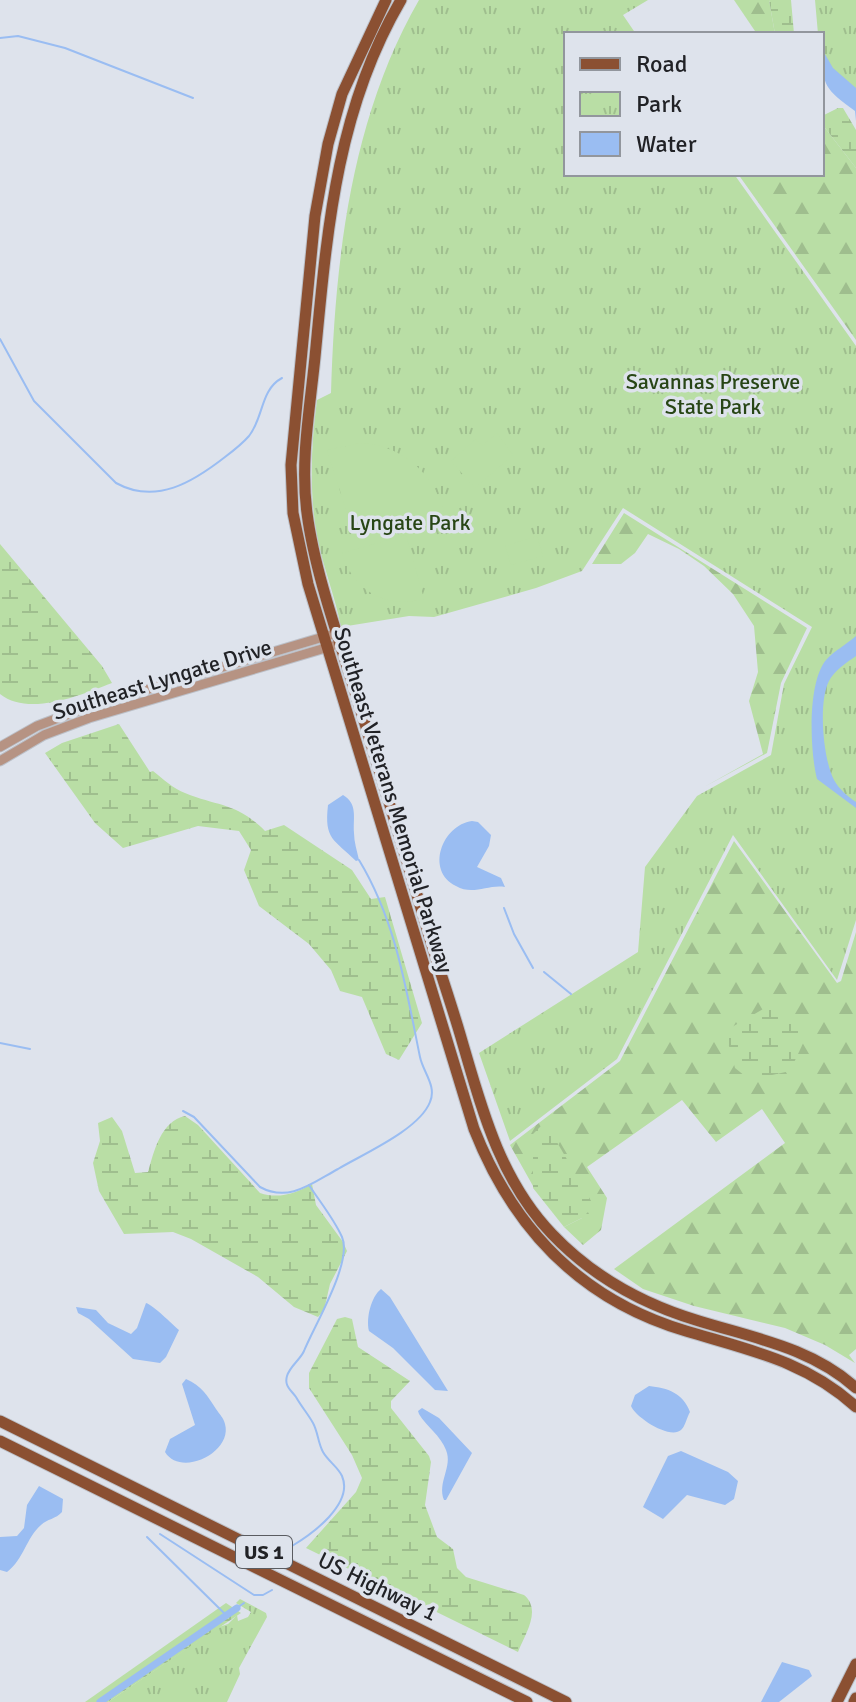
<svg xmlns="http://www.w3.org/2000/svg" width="856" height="1702" font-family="Signika,sans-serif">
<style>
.forest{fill:url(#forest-firs)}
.wetland{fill:url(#wetland-marsh)}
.park{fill:url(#park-tufts)}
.garden{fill:#b9dea5}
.water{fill:#9abdf2}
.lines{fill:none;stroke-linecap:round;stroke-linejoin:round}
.stream{stroke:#9abdf2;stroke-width:2}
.canal{stroke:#9abdf2;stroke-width:7}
.minor-casing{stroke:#bcc0c8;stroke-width:11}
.major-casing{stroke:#bcc0c8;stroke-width:13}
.minor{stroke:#b69383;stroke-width:9}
.major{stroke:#8b5032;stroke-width:11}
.labels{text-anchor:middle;stroke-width:7;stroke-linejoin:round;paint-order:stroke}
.shield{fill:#dee3ec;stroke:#5a5c61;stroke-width:2}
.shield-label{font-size:20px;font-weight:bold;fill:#212226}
.park-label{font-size:22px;fill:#284616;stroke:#dee3ec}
.street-label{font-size:22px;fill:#212226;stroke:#dee3ec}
</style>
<defs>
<pattern id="forest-firs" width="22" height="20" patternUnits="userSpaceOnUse" patternTransform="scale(2)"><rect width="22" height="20" fill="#b9dea5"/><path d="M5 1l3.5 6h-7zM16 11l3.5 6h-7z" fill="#9fbe8e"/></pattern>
<pattern id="wetland-marsh" width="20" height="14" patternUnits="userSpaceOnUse" patternTransform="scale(2)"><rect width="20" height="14" fill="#b9dea5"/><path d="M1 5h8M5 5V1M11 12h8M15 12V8" fill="none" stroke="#9fbe8e"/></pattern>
<pattern id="park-tufts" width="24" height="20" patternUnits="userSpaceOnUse" patternTransform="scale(2)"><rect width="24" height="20" fill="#b9dea5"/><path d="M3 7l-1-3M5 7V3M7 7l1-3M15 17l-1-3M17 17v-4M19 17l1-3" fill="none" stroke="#9fbe8e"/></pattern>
</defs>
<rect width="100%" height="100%" fill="#dee3ec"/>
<!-- forest -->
<g class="forest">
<path d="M734 0H769L775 34H757Z"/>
<path d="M822 124 856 168V340L738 174H822Z"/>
<path d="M624 513 807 628 781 683 767 753 704 787 763 754 749 701 758 672 754 626 733 594 704 566 679 549 648 534 635 553 621 564H592Z"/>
<path d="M734 841 837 983 841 981 856 932V1349L849 1355 855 1363 825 1345 785 1328 694 1306 643 1289 614 1269 785 1143 762 1109 716 1142 682 1100 587 1167 607 1198 601 1230 583 1245 564 1227 582 1218 533 1134V1186L510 1145 620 1061Z"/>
</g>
<!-- wetland -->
<g class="wetland">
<path d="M769 0H791L794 34H775Z"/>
<path d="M838 108H843L856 130V168L822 124V113L824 115Z"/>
<path d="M0 544 102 666 112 683C81 695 29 717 0 694Z"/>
<path d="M119 724 150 772 153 771C163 779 174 789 185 793 219 807 236 802 265 831L284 825 352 870 371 899 385 897 422 1023 399 1060 386 1054 362 997 340 991 331 970 309 944 259 906 244 870 251 850 239 831 198 826 123 848 95 823 45 753 62 743Z"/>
<path d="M765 1008 788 1013 806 1037 790 1071 750 1080 735 1068 725 1031Z"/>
<path d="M185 1116 198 1125 260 1193C278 1199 295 1194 312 1184L316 1205 343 1242 347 1251 330 1284 324 1310 318 1317 294 1307 258 1277 191 1239 173 1232 124 1234 99 1191 93 1163 100 1141 98 1123 112 1117 122 1131 135 1173 148 1172C154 1151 161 1121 185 1116Z"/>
<path d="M541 1126 554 1137 594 1206 582 1218 564 1227 533 1188V1134Z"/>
<path d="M345 1317 352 1319 358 1347 410 1381 391 1401V1408L429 1456 431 1462 425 1505 437 1537 453 1549 457 1568 466 1577 524 1595C542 1610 525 1634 518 1652L306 1548 356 1492 362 1478 352 1455 309 1388V1373L337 1319Z"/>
<path d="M226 1603 241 1613 108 1702H85Z"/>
</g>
<!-- park -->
<g class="park">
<path d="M419 0H648L623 15 636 34H566V174H734L856 346V920L837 980 733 835 617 1059 510 1141 479 1053 638 952 645 867 697 796 771 755 784 684 812 627 623 508 582 571 536 588 434 617 409 616 341 627C335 596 323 567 317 536 309 491 311 445 317 400L331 393C335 259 351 118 419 0Z"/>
<path d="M815 0H856V94L822 60V34H818Z"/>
<path d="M240 1599 266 1613 267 1617 239 1668 240 1674 227 1702H108L219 1627 228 1624 237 1615 238 1621 248 1617 251 1612 236 1603Z"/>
</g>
<!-- garden -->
<g class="garden">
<path d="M497 433 513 455 475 488 451 461 476 439 482 446Z"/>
<path d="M360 443C402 445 432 472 444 511L355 538 327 450Z"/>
<path d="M406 535 424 599C386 609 353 591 342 553Z"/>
<path d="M537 536 543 556 511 565 505 546Z"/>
</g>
<!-- water -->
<g class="water">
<path d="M822 49 833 68 856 88V121L855 111C825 89 822 86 822 49Z"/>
<path d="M856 636V656C847 662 834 671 829 681 818 702 823 759 834 780 839 789 847 796 856 802V808L817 779C810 752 807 683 826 660 834 651 847 644 856 636Z"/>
<path d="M343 795C358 804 353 817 354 833 354 842 357 851 359 860L356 861C334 839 324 840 328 805Z"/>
<path d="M472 821 478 822 491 835 489 846 477 867 501 878 505 887C488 884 473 896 456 886 425 871 442 825 472 821Z"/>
<path d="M381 1289 390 1297 448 1391 435 1390 393 1348 369 1331C366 1318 371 1297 381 1289Z"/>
<path d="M146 1303C153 1305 172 1324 179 1330L166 1357 160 1363 133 1359 89 1319 78 1313 76 1307 96 1310 108 1323 131 1334 137 1328Z"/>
<path d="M186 1379C202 1386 207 1395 216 1409 220 1415 223 1417 225 1424 233 1452 181 1478 165 1452L170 1439 195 1425 182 1384Z"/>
<path d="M649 1386C668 1388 683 1393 690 1412 687 1417 685 1427 681 1430 670 1440 635 1417 631 1406L635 1395Z"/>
<path d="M422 1408 439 1418 472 1453 446 1500H444C437 1482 453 1467 446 1450 441 1436 426 1426 419 1414L418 1411Z"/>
<path d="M681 1451 728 1472 738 1481 734 1499 725 1505 687 1495 663 1519 643 1507 668 1456Z"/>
<path d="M39 1486 63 1499 62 1512C56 1519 47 1519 41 1525 26 1538 24 1559 7 1572L0 1570V1537L17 1536 24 1528 27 1505Z"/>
<path d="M782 1662 809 1670 812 1676 779 1702H761Z"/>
</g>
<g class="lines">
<!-- stream -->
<g class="stream">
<path d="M0 38 18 36 65 48 193 98"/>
<path d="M0 339 34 401 116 483C156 505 193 482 225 457 233 451 242 444 249 436 264 417 260 390 282 378"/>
<path d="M504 908 514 934 533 968"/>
<path d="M544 972 571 994"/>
<path d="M0 1043 30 1049"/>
<path d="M183 1111 194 1117 260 1187C289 1203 312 1183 338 1169 363 1154 419 1130 430 1102 437 1086 423 1072 420 1057 406 989 396 921 359 860"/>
<path d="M160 1534 254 1595H263L272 1590"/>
<path d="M147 1537 226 1615"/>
<path d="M292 1546C312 1534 354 1504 342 1476 338 1467 328 1461 323 1452 318 1443 318 1432 313 1423 308 1414 301 1406 296 1397 291 1390 284 1386 287 1376 290 1366 300 1360 304 1351 314 1326 353 1262 342 1237 334 1219 320 1202 309 1185"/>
<path d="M237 1608 244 1603"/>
</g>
<!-- canal -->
<path class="canal" d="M100 1702 237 1608"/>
<defs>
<g id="minor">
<path d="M0 747 37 726 85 708 330 635"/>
<path d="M0 761 44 735 89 718 332 646"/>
</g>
<g id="major">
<path d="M386 0 342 94 328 144 315 216 291 465 293 513 308 584 474 1129C513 1228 581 1300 686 1331 749 1350 806 1361 856 1407"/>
<path d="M401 0C336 111 327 232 315 357 310 408 300 461 307 513 314 568 337 634 354 688 379 769 404 850 428 932 438 966 450 1000 460 1034 481 1106 499 1179 552 1234 593 1277 642 1304 699 1321 754 1338 812 1348 856 1388"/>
<path d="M0 1421 566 1702"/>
<path d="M0 1441 527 1702"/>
<path d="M837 1702 856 1664"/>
<path d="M854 1702 856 1698"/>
</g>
</defs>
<!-- minor casing -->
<use href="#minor" class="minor-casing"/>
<!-- major casing -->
<use href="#major" class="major-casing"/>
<!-- minor -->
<use href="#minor" class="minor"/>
<!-- major -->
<use href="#major" class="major"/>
</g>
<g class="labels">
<!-- shield labels -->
<rect class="shield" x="236" y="1536" width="56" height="32" rx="6"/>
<g class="shield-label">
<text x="264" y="1559">US 1</text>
</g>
<!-- park labels -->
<g class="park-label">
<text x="713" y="389">Savannas Preserve<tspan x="713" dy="25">State Park</tspan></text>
<text x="410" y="530">Lyngate Park</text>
</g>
<!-- street labels -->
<g class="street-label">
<text transform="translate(162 679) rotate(-17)" y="8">Southeast Lyngate Drive</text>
<text transform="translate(394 800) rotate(73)" y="8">Southeast Veterans Memorial Parkway</text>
<text transform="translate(378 1586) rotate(26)" y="8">US Highway 1</text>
</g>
</g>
<!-- legend -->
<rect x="564" y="32" width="260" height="144" fill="#dee3ec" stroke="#92969d" stroke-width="2"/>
<rect x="580" y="58" width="40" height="12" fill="#8b5032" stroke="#92969d" stroke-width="2"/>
<text x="636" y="72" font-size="24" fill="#212226">Road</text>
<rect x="580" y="92" width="40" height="24" fill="url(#park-tufts)" stroke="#92969d" stroke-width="2"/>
<text x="636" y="112" font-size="24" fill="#212226">Park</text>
<rect x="580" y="132" width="40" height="24" fill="#9abdf2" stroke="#92969d" stroke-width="2"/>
<text x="636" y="152" font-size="24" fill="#212226">Water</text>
</svg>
